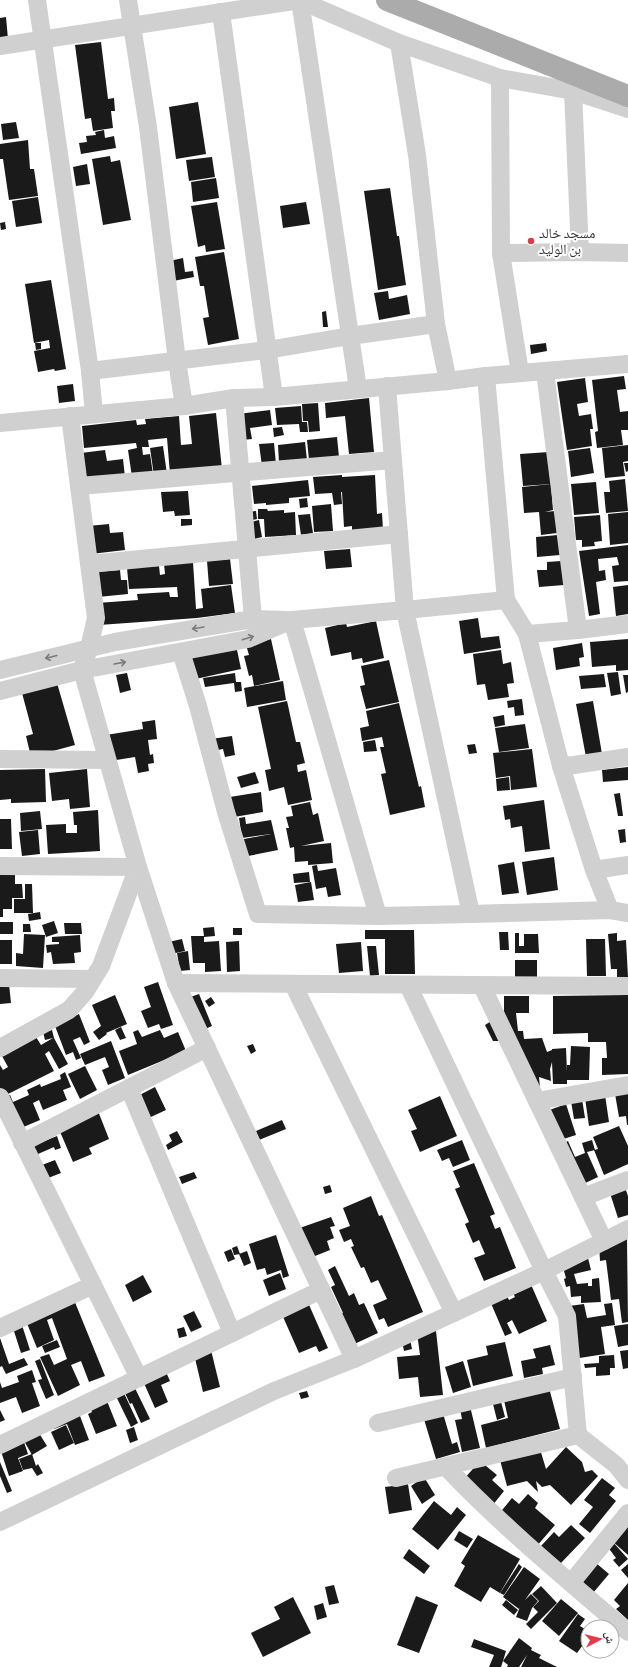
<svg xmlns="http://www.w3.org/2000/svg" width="628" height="1667" font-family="Commissioner,'Noto Naskh Arabic',sans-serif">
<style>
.building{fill:#1a1a1a}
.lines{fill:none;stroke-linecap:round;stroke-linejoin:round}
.minor{stroke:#d0d0d0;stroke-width:18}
.major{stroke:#ababab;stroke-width:22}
.oneway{stroke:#7a7a7a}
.poi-dot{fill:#e63946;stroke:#fff;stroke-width:1.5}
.labels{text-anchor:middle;stroke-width:4;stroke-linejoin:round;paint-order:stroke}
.poi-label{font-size:14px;fill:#333;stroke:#fff;text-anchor:start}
</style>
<rect width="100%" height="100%" fill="#fff"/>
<!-- building -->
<g class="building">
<path d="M6 17 8 39H0V18Z"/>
<path d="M101 42 108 99 114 98 115 111H111L113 128 93 131 91 118 85 119 75 45Z"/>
<path d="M198 102 206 154 176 159 169 107Z"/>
<path d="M16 122 19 138 3 140 1 124Z"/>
<path d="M104 130 105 138 114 136 116 148 81 154 79 143 87 142 86 136 96 135 95 132Z"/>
<path d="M28 140 30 169H34L38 196 9 200 3 159H0V144Z"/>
<path d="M110 156 111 162 120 160 131 220 103 225 92 159Z"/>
<path d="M212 157 215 177 189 181 186 160Z"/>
<path d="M87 164 90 184 76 186 73 167Z"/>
<path d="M216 178 219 198 193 202 191 182Z"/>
<path d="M390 188 397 236H399L406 285 378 290 364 191Z"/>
<path d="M38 197 42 223 16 227 12 201Z"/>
<path d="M217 202 225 249 206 252 205 245 198 247 191 206Z"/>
<path d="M306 202 310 224 283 228 280 206Z"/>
<path d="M5 222 6 229 1 230 0 223Z"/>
<path d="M224 252 239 339 208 345 203 318 209 317 204 286H200L195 257Z"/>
<path d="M183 258 185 272 193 271 194 277 168 282 165 262Z"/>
<path d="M51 280 66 369 55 371 54 369 38 372 34 351 50 348 49 340 34 343 25 284Z"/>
<path d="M388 291 389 299 407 295 410 314 379 320 374 293Z"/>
<path d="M326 311 328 327H323L322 312Z"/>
<path d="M35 343H41V349L36 350Z"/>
<path d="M546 343 547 351 531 354 530 345Z"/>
<path d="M624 376 626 389 617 390 620 412 628 411V430H621L623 445 597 448 595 432 598 431 592 380Z"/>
<path d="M585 378 588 402 577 404 579 416 591 414 593 429H590L592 446 567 450 557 382Z"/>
<path d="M73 384 75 401 59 403 57 386Z"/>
<path d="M369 398 374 452 349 454 345 416 326 418 325 403Z"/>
<path d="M318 403 320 431 309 432 308 421H303L302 404Z"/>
<path d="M301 406 302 422H307L308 432H300L299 424 277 425 275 408Z"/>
<path d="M270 410 272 425 250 428 252 439 242 440 238 414Z"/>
<path d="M216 413 222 469 170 474 167 438 148 440 149 447H142L143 455 150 454 153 474 132 477 128 450 137 448 136 443 84 448 82 426 136 420 137 425 146 424 145 419 179 416 181 445 192 444 189 416Z"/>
<path d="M282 427 284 435 274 437 273 428Z"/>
<path d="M337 437 339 457 309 460 307 440Z"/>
<path d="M305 442 307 460 279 463 278 445Z"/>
<path d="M274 443 276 464 262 466 259 444Z"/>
<path d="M628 445V461L623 462 625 476 605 478 602 448Z"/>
<path d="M163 446 167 474 154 476 150 448Z"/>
<path d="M590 448 594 473 571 477 568 451Z"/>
<path d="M105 450 107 461 123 459 125 477 84 481 81 453Z"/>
<path d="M549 452 551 484 523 486 520 454Z"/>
<path d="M624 463H628V471L626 472Z"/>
<path d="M342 475V477L375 475 377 514 382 513 383 530 352 531V526L344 527 342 492H341L342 504 334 505 332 493 315 494 313 477Z"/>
<path d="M625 479 628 511 606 513 604 492H610L609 481Z"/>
<path d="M308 480 310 496 289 498V503L266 505V503L254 504 252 486Z"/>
<path d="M596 482 599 513 574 515 571 484Z"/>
<path d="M551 484 553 510 545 512 555 511 557 533 541 535 539 512 524 513 522 487Z"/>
<path d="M188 491 190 515 175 516 174 511 163 512 161 492Z"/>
<path d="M307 498 308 507 300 508 299 499Z"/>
<path d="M331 504 333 531 314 532 312 506Z"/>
<path d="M258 509H267L268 511 284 510V513L295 512 296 535 265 537 264 519H258Z"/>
<path d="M256 511 257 519 248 521 246 512Z"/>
<path d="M628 512V543L610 545 608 514Z"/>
<path d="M310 514 313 533 301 535 298 515Z"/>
<path d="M600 515 602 541 594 542 595 546 582 547V540H576L574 517Z"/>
<path d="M181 519H192V525L181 526Z"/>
<path d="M259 520 262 537 254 539 251 522Z"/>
<path d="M109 524 110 533 123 532 125 550 91 554 88 526Z"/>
<path d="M558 535 560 555 537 557 536 537Z"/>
<path d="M628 545V581L614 582 612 566 619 565 617 557 598 559 599 571 605 570 606 580 596 582 600 614 589 616 579 551Z"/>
<path d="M350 549 352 567 326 569 324 551Z"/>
<path d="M230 559 233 584 209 586 207 561Z"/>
<path d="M561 561 564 585 539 587 537 570H547V562Z"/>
<path d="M193 562 196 609 203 608 201 589 231 585 235 613 197 618 99 625 97 603 138 600 137 594 169 592 170 597H178L177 587 129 589 127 568 159 566 160 575 165 574 164 564Z"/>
<path d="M120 570 121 580H127L128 594 98 597 96 572Z"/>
<path d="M628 585V614L616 616 613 587Z"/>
<path d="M478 618 481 638 499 636 501 648 464 654 459 621Z"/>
<path d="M376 621 384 658 363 663 362 658 352 660 351 652 331 656 325 628 346 623 347 627Z"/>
<path d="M271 639 280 680 254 686 252 675 249 676 244 656 249 655 246 645Z"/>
<path d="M628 639V670L616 671V665L592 667 590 642Z"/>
<path d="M582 643 584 657 579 658 580 666 556 670 553 648Z"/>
<path d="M236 645 241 669 191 680 186 656Z"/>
<path d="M501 650 503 664 511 662 514 683 507 684 509 697 488 700 485 684 477 685 473 654Z"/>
<path d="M389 660 399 702 366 709 360 686 365 685 361 666Z"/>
<path d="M618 672 621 694 611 696 607 673Z"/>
<path d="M127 673 131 690 120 693 116 675Z"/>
<path d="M235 673 236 682H241L242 691 235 692 234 683 205 687 203 678Z"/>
<path d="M604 674 606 687 581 689 579 676Z"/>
<path d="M623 675H628V692L626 693Z"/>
<path d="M283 681 286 700 247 707 244 688Z"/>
<path d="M57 683 75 745 31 757 26 736 33 734 22 693Z"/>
<path d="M522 699 524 715 515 716 514 707 508 708 507 701Z"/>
<path d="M287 701 296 742H300L305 763 297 765 298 772 306 770 312 800 288 805 284 787 269 791 265 770 271 769 258 707Z"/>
<path d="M593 701 602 754 586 757 576 704Z"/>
<path d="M399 703 419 787 421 786 425 807 390 815 381 774 386 773 380 747H384L382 737 362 741 360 728 369 726 366 711Z"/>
<path d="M504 715 505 725 495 727 493 717Z"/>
<path d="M155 720 157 739 148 740 150 755 153 754 154 763 148 764 149 771 138 773 135 757 110 761 106 735 143 729 142 722Z"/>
<path d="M525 724 529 748 499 752 495 728Z"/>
<path d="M232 736 235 755 225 757 223 749 212 751 211 739Z"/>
<path d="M375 740 377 751 364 752 363 742Z"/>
<path d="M475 744 477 753 469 754 467 745Z"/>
<path d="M532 749 537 787 511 790 510 776 496 778 493 753Z"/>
<path d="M628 767V780L603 782 602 770Z"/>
<path d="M45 769 46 802 11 803V799L0 800V770Z"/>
<path d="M87 769 90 807 70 809 69 799 52 801 49 773Z"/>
<path d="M255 772 259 783 241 788 237 777Z"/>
<path d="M509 777 510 790 497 791 496 779Z"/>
<path d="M261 792 263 812 234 817 230 797Z"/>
<path d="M620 793 623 816H618L614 794Z"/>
<path d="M544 800 550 849 525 852 522 826 511 828 510 819 505 820 503 806Z"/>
<path d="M310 802 313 815 318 813 324 841 301 846 331 843 333 863 308 865V861L295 862 294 847 290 848 286 828H289L286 817 293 816 291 806Z"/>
<path d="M98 810 100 851 48 854 46 825 66 824V833H77V825H74L73 812Z"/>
<path d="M40 811 42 829 21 831 20 813Z"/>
<path d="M245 817 246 824 271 820 278 850 243 857 239 840 271 834 242 838 239 818Z"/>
<path d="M0 819H11L12 849H0Z"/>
<path d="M625 829 626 842 620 843 618 830Z"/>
<path d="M38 830 40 854 22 856 19 832Z"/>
<path d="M554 857 558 890 527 895 522 862Z"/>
<path d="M514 862 519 893 502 895 498 865Z"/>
<path d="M317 865 318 871 336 868 341 895 328 897 326 887 316 889 312 866Z"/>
<path d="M309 872 310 882 294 883 293 874Z"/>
<path d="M0 874H15V884H22L23 898H12V909H3V917H0Z"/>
<path d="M311 882 314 900 298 902 295 885Z"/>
<path d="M25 884H32L33 913H14V899H25Z"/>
<path d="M40 912 41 919 29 921 28 914Z"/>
<path d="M54 921 58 933 46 937 42 925Z"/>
<rect x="0" y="922" width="13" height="12"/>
<path d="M64 923H81L82 934H65Z"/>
<path d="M23 924H30L31 932H23Z"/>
<path d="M214 927 215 936 204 937V942L219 941 221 971 205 972V963H193L191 936H204L203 928Z"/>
<rect x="233" y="928" width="9" height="7"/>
<path d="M365 930H414L415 974H385V939H365Z"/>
<path d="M499 932H508L509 950H500Z"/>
<path d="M515 933H519V946H524V934H538L539 953H515Z"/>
<path d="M617 933V941L626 940 628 977 617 978V969H611L608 934Z"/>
<path d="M24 934 45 935 43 968 16 966V953L23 954Z"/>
<path d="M80 935 81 952 74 953 75 963 53 964 51 952 47 953 46 945 59 944V942H52V937Z"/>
<path d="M182 939 185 951 167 955 164 943Z"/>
<path d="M586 939H605L606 976H587Z"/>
<rect x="0" y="940" width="12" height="24"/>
<path d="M239 941 240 971 227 972 226 942Z"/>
<path d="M361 942 363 971 339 973 336 944Z"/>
<path d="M367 946H376L379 975 370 976Z"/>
<path d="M188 951 190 970 180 971 177 953Z"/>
<path d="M515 960H537V978L515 977Z"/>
<path d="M158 982 173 1025 161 1029 159 1024 148 1028 141 1011 151 1007 144 987Z"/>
<path d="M9 984 11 1003 0 1004V985Z"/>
<path d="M199 994 212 1026 198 1032 185 999Z"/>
<path d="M115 995 127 1024 106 1033 107 1034 99 1040 93 1032 101 1026 92 1005Z"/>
<path d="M628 995V1074L602 1075V1058H607L606 1042H588V1033L553 1034V996Z"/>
<path d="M504 996H529V1013H516L518 1031H523L524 1039 542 1038 547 1052 552 1050V1049L566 1048 567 1072V1065H570L571 1046 590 1047 589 1080H567V1084H553L552 1062 550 1069 551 1081 539 1077 540 1088 500 1041H493L485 1025 504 1013Z"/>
<path d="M211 997 215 1003 209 1007 205 1001Z"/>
<path d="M79 1014 90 1042 84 1045 80 1037 73 1040 81 1058 76 1060 73 1052 66 1055 55 1026Z"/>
<path d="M121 1027 126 1038 120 1040 115 1030Z"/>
<path d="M52 1030 54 1038 68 1064 59 1069 49 1051 45 1054 54 1071 2 1097 0 1093V1065L3 1070 8 1067 2 1056 36 1037 41 1045 53 1038 45 1040 43 1032Z"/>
<path d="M138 1030 142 1037 160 1030 164 1038 178 1032 186 1051 128 1075 119 1051 137 1044 133 1032Z"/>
<path d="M111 1041 125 1078 108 1085 102 1070 109 1067 105 1057 85 1065 80 1054Z"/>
<path d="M253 1044 256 1051 251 1054 247 1046Z"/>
<path d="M85 1066 97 1090 80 1099 68 1074Z"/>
<path d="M65 1072 71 1087 63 1090 67 1100 43 1110 39 1100 33 1103 40 1120 14 1131 1 1098 10 1095 13 1102 29 1095 27 1090 40 1084 41 1087 61 1079 60 1075Z"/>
<path d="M155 1087 166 1110 140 1122 130 1100Z"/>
<path d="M628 1092V1125H627L626 1116 619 1117 615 1094Z"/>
<path d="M605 1095 609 1122 589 1126 585 1098Z"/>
<path d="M440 1096 457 1136 420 1152 411 1131 417 1129 408 1110Z"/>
<path d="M582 1099 585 1118 574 1119 571 1101Z"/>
<path d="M566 1104 576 1135 554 1142 544 1112Z"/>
<path d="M98 1111 109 1139 89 1148 92 1154 73 1162 58 1127Z"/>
<path d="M282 1120 286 1129 259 1140 256 1131Z"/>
<path d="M619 1126 628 1146V1164L604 1175 594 1150 598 1149 593 1137Z"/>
<path d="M177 1131 183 1142 168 1150 166 1145 172 1141 169 1135Z"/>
<path d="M57 1136 61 1148 55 1150 54 1147 38 1154 42 1165 55 1160 61 1173 43 1180 30 1147Z"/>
<path d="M462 1140 470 1160 453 1167 449 1158 442 1161 437 1150Z"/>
<path d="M592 1140 595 1150 587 1152 598 1177 579 1186 560 1145 568 1141 575 1157 585 1153 582 1143Z"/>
<path d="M474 1163 495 1214 490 1216 495 1229 500 1227 516 1268 484 1281 474 1258 485 1254 479 1240 473 1243 465 1224 469 1222 455 1189 460 1187 453 1171Z"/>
<path d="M194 1172 197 1178 182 1184 179 1177Z"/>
<path d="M330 1185 332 1192 325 1194 323 1187Z"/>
<path d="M624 1185 628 1196V1215L618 1218 609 1190Z"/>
<path d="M371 1196 379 1216 382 1215 423 1312 388 1327 384 1318 379 1320 373 1305 387 1299 378 1280 371 1283 364 1267 361 1268 351 1247 354 1246 351 1239 344 1242 339 1230 350 1226 343 1208Z"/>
<path d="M331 1217 335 1226 330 1227 334 1238 327 1241 330 1250 305 1260 294 1230Z"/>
<path d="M276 1235 289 1276 283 1278 281 1270 267 1275 265 1268 257 1270 249 1244Z"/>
<path d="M627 1238 628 1322 622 1323 619 1299 611 1300 606 1260 600 1261 599 1244Z"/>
<path d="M237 1246 240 1254 234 1255 232 1248Z"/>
<path d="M231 1249 235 1259 228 1262 224 1252Z"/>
<path d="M247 1251 251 1263 244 1266 239 1254Z"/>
<path d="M588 1258 591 1270 574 1274 577 1284 588 1283V1286H592V1279L599 1278 601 1302 581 1303V1296L571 1297 570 1286 566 1287 564 1279 566 1278 562 1264Z"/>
<path d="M335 1266 349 1296 354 1293 359 1305 364 1303 378 1333 348 1347 334 1317 343 1313 331 1287 335 1285 328 1270Z"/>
<path d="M280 1273 286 1289 269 1296 263 1280Z"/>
<path d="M143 1275 152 1292 133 1302 125 1285Z"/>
<path d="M529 1280 547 1321 519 1334 512 1320 507 1323 512 1333 505 1336 490 1301 506 1294 509 1300 515 1297 511 1289Z"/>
<path d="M72 1295 105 1376 89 1382 81 1361 71 1365 80 1385 58 1396 40 1357 49 1354 54 1365 67 1359 52 1318 47 1320 54 1340 37 1348 24 1316Z"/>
<path d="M306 1298 328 1348 319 1352 316 1346 299 1353 280 1310Z"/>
<path d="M612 1303 615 1325 601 1327 605 1354 573 1359 569 1306 584 1304 587 1318 606 1315 604 1304Z"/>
<path d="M194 1311 202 1327 191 1332 183 1316Z"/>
<path d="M21 1322 30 1350 21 1353 12 1325Z"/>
<path d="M628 1324V1345L618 1347 614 1326Z"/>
<path d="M184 1327 187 1336 179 1338 177 1329Z"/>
<path d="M436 1331 443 1395 420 1397 418 1377 399 1379 397 1357 420 1355 417 1333Z"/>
<path d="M0 1338 9 1364 24 1358 28 1365 6 1374 2 1366 0 1367Z"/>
<path d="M410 1339 412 1349 404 1351 402 1341Z"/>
<path d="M57 1340 60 1347 45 1353 42 1346Z"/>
<path d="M505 1342 513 1376 473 1386 467 1360 488 1355 486 1346Z"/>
<path d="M550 1345 555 1365 542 1368 543 1374 524 1378 521 1361 536 1358 533 1349Z"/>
<path d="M210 1346 220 1387 203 1392 193 1350Z"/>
<path d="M628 1350V1368L623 1369 620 1351Z"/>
<path d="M614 1355 615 1368H610V1375L596 1376V1367L585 1368 584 1364 599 1363V1356Z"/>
<path d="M40 1359 54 1395 46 1399 38 1380 42 1379 35 1361Z"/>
<path d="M463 1361 471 1387 453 1393 445 1367Z"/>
<path d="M32 1370 36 1382 32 1383 40 1406 22 1413 16 1397 0 1403V1382L2 1388 19 1382 17 1376Z"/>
<path d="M166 1372 170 1381 161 1385 168 1402 155 1408 143 1381Z"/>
<path d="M132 1382 150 1419 141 1423 132 1403 130 1404 125 1393Z"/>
<path d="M548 1384 560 1429 486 1448 481 1425 508 1418 503 1396Z"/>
<path d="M121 1387 138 1423 131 1427 113 1390Z"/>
<path d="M307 1391 309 1397 301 1399 299 1393Z"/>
<path d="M105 1396 117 1426 96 1434 88 1414 92 1412 88 1402Z"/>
<path d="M500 1398 505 1417 497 1420 492 1400Z"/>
<path d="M470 1406 480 1448 462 1452 455 1420 462 1419 460 1409Z"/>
<path d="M77 1408 89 1440 75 1445 67 1424 54 1429 50 1418Z"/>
<path d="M0 1410 5 1420 0 1422Z"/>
<path d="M442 1410 452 1444 457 1442 460 1452 436 1459 423 1416Z"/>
<path d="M66 1425 74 1443 59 1450 51 1432Z"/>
<path d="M134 1427 138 1440 130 1443 126 1430Z"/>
<path d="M29 1430 33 1437 39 1433 47 1446 32 1455 23 1439 28 1454 18 1458 23 1471 9 1476 0 1448 8 1445 7 1441 22 1436 21 1435Z"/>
<path d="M566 1447 582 1462 585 1472 592 1470 598 1476 571 1505 550 1485 542 1487 536 1481 538 1492 527 1481 507 1486 500 1460 540 1449 546 1469Z"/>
<path d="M32 1454 36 1466 38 1464 43 1473 37 1476 32 1468 23 1470 19 1459Z"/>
<path d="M480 1461 497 1475 492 1480 504 1491 492 1506 463 1480Z"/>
<path d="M0 1462 12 1491 7 1493 0 1476Z"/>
<path d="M424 1477 435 1495 422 1504 411 1486Z"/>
<path d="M602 1478 615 1488 609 1495 616 1501 590 1533 579 1524 593 1507 584 1500Z"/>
<path d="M408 1484 412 1510 389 1514 385 1487Z"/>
<path d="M528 1494 538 1503 535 1508 555 1525 536 1547 498 1515 512 1498 519 1504Z"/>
<path d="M434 1501 451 1515 457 1507 466 1515 438 1550 412 1529Z"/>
<path d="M571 1525 585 1538 560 1564 541 1546 554 1532 559 1537Z"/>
<path d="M628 1526V1555L612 1541 628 1559 619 1567 613 1560 616 1558 607 1546Z"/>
<path d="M459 1531 473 1539 467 1548 454 1540Z"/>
<path d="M478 1535 520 1559 500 1593 490 1587 481 1602 454 1586 465 1566 461 1563Z"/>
<path d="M409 1549 430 1566 424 1574 403 1558Z"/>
<path d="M589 1557 609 1574 593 1593 579 1581Z"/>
<path d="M519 1564 522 1567 504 1595 500 1593Z"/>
<path d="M628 1564V1578L621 1570Z"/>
<path d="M524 1567 540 1579 525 1600 531 1594 538 1601 532 1608 527 1621 516 1617 520 1607 519 1609 503 1597Z"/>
<path d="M628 1583V1620L616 1609 620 1606 614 1600Z"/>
<path d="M334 1585 339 1603 329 1605 325 1587Z"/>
<path d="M541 1586 557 1603 531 1629 526 1624 538 1612 533 1607 539 1601 532 1594Z"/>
<path d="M416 1596 438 1605 419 1653 397 1645Z"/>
<path d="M293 1597 311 1633 263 1657 251 1633 280 1619 274 1607Z"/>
<path d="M561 1599 578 1613 559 1636 542 1621Z"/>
<path d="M506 1600 518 1610 514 1615 502 1605Z"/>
<path d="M323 1603 327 1617 317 1620 314 1606Z"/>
<path d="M578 1614 585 1619 580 1626 588 1631V1638L577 1653 559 1641Z"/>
<path d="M519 1638 532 1648 531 1650 541 1655 539 1658 557 1667H521L527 1655 519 1667H507L508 1665 503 1661 501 1667H489L494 1655 471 1647 474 1639 506 1651 503 1661Z"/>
</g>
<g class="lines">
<!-- minor -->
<g class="minor">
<path d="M37 0 90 371 94 414"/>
<path d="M128 0 148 127 177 361 184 406"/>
<path d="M299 0 399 43 500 78 573 91 628 109"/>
<path d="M221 12 274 397"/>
<path d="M399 43 417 155 436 324"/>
<path d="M0 46 300 0 358 389"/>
<path d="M500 78 501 253 520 373"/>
<path d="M573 91 580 252"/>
<path d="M501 253 580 252 628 253"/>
<path d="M90 371 267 350 350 336 436 324 448 381"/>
<path d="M545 372 578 630"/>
<path d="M486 376 506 600 527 634 561 766 594 870 628 865"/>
<path d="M387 386 405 610 292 620 378 916 471 914 405 610 506 600"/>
<path d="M234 398 253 619"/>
<path d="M70 416 96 618 89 648 82 670 138 867 176 983 354 1359"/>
<path d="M0 423 184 406 234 398 274 397 448 381 486 376 628 364"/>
<path d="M79 486 393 460"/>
<path d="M89 564 399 534"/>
<path d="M527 634 578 630 628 624"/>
<path d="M181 652 198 706 226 812 258 914 378 916"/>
<path d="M0 670 115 642 253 619 286 620"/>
<path d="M0 691 82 670 248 639 292 620"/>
<path d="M0 759 107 760"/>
<path d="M561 766 574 765 628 757"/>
<path d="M0 866 138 867 101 966 85 992 69 1010 0 1048"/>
<path d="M594 870 610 910"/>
<path d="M471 914 610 910 628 913"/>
<path d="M0 978 93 979"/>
<path d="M176 983 628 986"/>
<path d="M293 984 454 1313"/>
<path d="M408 985 544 1271 567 1316 578 1435"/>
<path d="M482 986 604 1241"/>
<path d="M129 1088 232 1333"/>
<path d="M0 1097 139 1378"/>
<path d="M537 1101 628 1085"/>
<path d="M22 1143 207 1048"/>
<path d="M583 1197 628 1180"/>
<path d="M0 1328 93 1285"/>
<path d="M378 1423 573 1377"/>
<path d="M0 1445 321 1290"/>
<path d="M446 1467C502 1526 566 1579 628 1632"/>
<path d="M396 1478 578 1435 616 1465 628 1480"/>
<path d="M0 1522 274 1391 354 1359 544 1271 628 1229"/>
<path d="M571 1583 628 1513"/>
</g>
<!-- major -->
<path class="major" d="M387 0 628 96"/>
</g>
<!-- one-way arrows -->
<defs><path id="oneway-shaft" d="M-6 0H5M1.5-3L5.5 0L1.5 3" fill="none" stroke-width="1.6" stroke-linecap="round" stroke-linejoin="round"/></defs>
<g class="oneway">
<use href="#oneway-shaft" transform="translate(198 628) rotate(171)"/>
<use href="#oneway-shaft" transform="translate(248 638) rotate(-17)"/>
<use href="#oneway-shaft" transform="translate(51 657) rotate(166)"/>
<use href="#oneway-shaft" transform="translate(120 663) rotate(-10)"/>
</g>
<!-- markers -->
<circle class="poi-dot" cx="531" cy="241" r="4"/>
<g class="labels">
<!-- poi labels -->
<g class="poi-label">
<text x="539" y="238">مسجد خالد<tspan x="539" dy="16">بن الوليد</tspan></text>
</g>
</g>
<!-- north arrow -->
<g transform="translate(600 1639) rotate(83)"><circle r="19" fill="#ffffff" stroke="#adadad"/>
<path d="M0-3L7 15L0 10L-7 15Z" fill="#e63946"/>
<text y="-6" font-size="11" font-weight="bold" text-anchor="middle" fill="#333333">ش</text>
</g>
</svg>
